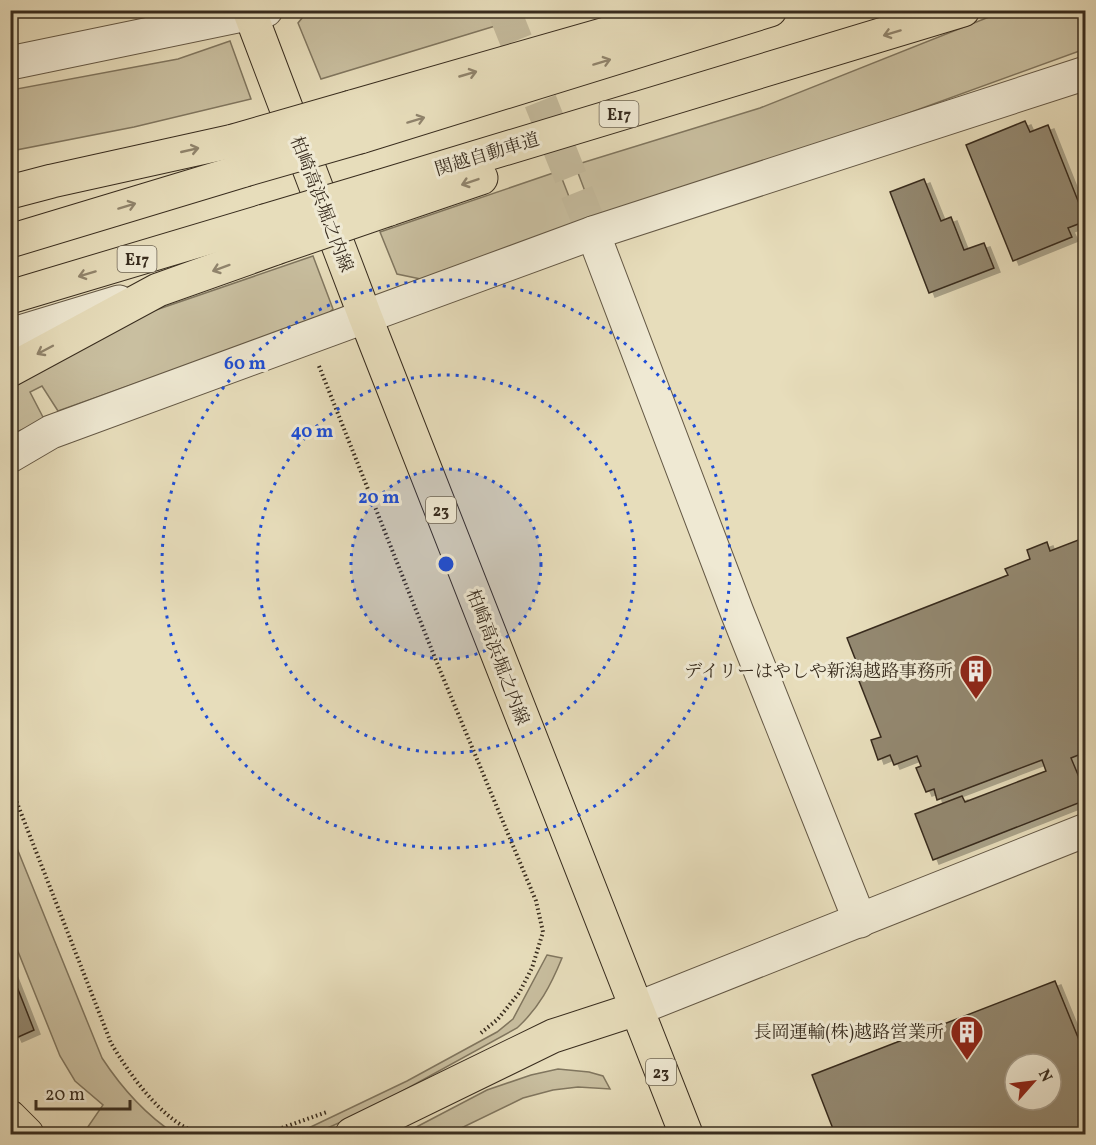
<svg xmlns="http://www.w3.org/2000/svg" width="1096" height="1145" font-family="Vollkorn,'Noto Serif JP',serif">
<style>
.green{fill:#c9bfa0;stroke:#80765f;stroke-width:1.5}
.building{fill:#938870;stroke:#382c1e;stroke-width:1.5;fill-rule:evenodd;filter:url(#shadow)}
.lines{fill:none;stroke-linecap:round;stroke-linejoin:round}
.minor-tunnel{stroke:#c4ba9c;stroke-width:33;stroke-dasharray:33 16;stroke-linecap:butt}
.minor-casing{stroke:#645845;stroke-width:35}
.major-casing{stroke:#382c1e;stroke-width:35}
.highway-casing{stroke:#382c1e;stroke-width:35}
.path{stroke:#382c1e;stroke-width:4;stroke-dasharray:1.5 3;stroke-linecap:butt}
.minor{stroke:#efe9d3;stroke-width:33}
.major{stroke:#e7ddbb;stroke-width:33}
.highway{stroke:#e7ddbb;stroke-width:33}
.highway-bridge-casing{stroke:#382c1e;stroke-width:35;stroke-linecap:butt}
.highway-bridge{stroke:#e7ddbb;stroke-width:33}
.oneway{stroke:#90846c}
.ring{fill:none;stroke:#1d4ed8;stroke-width:3;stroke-dasharray:3 6}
.labels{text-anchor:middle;stroke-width:6;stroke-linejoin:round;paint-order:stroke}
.shield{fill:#efe9d3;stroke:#6f6554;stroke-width:1.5}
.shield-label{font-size:16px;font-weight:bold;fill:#382c1e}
.street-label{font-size:18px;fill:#382c1e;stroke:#efe9d3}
.poi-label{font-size:18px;fill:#382c1e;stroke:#efe9d3;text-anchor:end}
.centre{fill:#1d4ed8;stroke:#efe9d3;stroke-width:3}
.ring-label{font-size:18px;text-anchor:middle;font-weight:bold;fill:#1d4ed8;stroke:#efe9d3;stroke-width:6;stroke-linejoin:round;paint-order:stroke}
</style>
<defs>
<filter id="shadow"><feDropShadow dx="6" dy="4" stdDeviation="0" flood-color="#0004"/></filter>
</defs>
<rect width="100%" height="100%" fill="#e7ddbb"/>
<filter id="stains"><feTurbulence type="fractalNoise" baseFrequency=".00333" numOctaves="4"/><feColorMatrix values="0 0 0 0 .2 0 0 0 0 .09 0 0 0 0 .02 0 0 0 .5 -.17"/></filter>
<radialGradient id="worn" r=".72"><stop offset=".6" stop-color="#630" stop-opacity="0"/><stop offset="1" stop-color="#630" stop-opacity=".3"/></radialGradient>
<!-- green -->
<g class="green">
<path d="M312 11H500L505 23 321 79 298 23 307 12Z"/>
<path d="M1004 11H1085V49L826 143 597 216 586 194 575 165 760 108Z"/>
<path d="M230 41 251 99 134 127 11 151V90L178 59Z"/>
<path d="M559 171 575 212 570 230 430 281 397 274 380 232Z"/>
<path d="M313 256 333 309 326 316 58 411 42 386 30 392 45 421 11 434 10 387 50 364 150 312Z"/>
<path d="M10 831 102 1058C121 1087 146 1115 175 1134H83L103 1105 75 1081 60 1056 11 934Z"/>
<path d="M547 955 562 958C551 985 539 1008 517 1028L368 1110 314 1134H296L407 1081 497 1032 513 1019Z"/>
<path d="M558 1069 589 1072 603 1076 610 1089 578 1087 553 1090 523 1098 449 1134H403L487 1090 531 1075Z"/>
</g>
<!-- building -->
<g class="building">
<path d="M1025 121 1030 132 1048 125 1086 221 1068 228 1072 237 1013 261 966 145Z"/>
<path d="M924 179 941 221 951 217 964 250 984 243 994 268 929 293 890 192Z"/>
<path d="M1086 537V752L1071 758 1079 777 1086 775V800L933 860 915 814 962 796 965 802 1046 771 1042 760 937 800 934 789 926 792 916 768 921 766 917 756 894 765 890 755 878 760 871 740 881 737 852 663 856 661 847 638 1008 575 1005 569 1030 559 1027 550 1047 542 1050 551Z"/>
<path d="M12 974 34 1030 16 1038 10 1026V975Z"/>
<path d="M1055 981 1086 1057V1134H835L812 1075ZM1015 1064H1051V1100H1015Z"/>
</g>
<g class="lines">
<!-- minor-tunnel -->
<path class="minor-tunnel" d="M504 10 593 233"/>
<defs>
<g id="minor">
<path d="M10 63 266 10"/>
<path d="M593 233 737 612 860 921"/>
<path d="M10 335 119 302"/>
<path d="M10 456 51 432 593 233 1086 73"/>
<path d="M636 1009 1086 830"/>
</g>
<path id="major" d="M249 10 365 316 686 1134"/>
<g id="highway">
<path d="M351 107 651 21 701 10"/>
<path d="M360 137 770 10"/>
<path d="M378 187 963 10"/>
<path d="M10 192 52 181 233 141"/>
<path d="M387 210 481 178"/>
<path d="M10 241 245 170"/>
<path d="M10 297 264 221"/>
<path d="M10 370 158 290 276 248"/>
<path d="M10 1117 27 1134"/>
<path d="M352 1134 553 1036 636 1009"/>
</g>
</defs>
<!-- minor casing -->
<use href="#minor" class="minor-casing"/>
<!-- major casing -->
<use href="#major" class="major-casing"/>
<!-- highway casing -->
<use href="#highway" class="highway-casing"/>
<!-- path -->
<g class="path">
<path d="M319 366 437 663 536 901 543 932 532 968 519 993 498 1019 481 1033"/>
<path d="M10 785 111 1043C130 1075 164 1124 201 1134"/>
<path d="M265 1134 327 1112"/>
</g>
<!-- minor -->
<use href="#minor" class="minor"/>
<!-- major -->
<use href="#major" class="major"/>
<!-- highway -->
<use href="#highway" class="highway"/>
<defs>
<g id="highway-bridge">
<path d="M233 141 351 107"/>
<path d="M245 170 360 137"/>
<path d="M264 221 378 187"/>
<path d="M276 248 387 210"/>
</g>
</defs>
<!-- highway-bridge casing -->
<use href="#highway-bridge" class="highway-bridge-casing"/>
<!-- highway-bridge -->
<use href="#highway-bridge" class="highway-bridge"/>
</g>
<!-- one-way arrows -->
<defs><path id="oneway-shaft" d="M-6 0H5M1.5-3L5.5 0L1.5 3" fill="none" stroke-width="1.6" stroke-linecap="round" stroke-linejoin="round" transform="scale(1.5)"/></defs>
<g class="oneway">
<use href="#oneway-shaft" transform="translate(892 33) rotate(163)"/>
<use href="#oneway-shaft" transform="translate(602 62) rotate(-17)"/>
<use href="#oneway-shaft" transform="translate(468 74) rotate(-16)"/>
<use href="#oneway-shaft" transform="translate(416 120) rotate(-17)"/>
<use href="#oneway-shaft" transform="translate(190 150) rotate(-13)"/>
<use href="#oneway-shaft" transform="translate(470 182) rotate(161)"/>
<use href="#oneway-shaft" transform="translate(127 206) rotate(-17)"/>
<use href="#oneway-shaft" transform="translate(221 268) rotate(160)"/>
<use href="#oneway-shaft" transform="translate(87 274) rotate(163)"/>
<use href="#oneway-shaft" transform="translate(45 350) rotate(152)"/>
</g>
<!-- distance rings -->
<circle cx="446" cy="564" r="95" fill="#1d4ed8" fill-opacity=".12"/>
<g class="ring">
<circle cx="446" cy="564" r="95"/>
<circle cx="446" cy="564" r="189"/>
<circle cx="446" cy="564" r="284"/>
</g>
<!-- icons -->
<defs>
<symbol id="building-pin" viewBox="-11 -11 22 30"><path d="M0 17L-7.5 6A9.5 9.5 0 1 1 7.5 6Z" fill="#8f2418" stroke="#efe9d3"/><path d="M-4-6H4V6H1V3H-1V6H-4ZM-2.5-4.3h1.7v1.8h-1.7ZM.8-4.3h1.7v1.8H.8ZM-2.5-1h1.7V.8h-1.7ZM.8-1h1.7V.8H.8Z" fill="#fff"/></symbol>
</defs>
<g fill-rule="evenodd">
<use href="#building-pin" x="957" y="652" width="38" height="52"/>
<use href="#building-pin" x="948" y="1013" width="38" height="52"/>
</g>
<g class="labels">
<!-- shield labels -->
<g class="shield">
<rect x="599.5" y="101" width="39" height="26" rx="4.5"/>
<rect x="117.5" y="246" width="39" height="26" rx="4.5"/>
<rect x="426" y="497" width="30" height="26" rx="4.5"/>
<rect x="646" y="1059" width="30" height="26" rx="4.5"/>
</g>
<g class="shield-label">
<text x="619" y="120">E17</text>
<text x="137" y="265">E17</text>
<text x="441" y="516">23</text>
<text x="661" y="1078">23</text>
</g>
<!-- street labels -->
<g class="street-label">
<text transform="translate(487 154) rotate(-17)" y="6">関越自動車道</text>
<text transform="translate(322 204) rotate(69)" y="6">柏崎高浜堀之内線</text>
<text transform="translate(498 657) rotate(69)" y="6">柏崎高浜堀之内線</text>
</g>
<!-- poi labels -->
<g class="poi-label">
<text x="953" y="677">デイリーはやしや新潟越路事務所</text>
<text x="944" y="1038">長岡運輸(株)越路営業所</text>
</g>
</g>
<circle cx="446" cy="564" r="9" class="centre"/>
<g class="ring-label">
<text x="245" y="369">60 m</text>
<text x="312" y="437">40 m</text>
<text x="379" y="503">20 m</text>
</g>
<!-- margin -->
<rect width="1096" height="1145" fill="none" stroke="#e7ddbb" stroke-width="36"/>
<rect x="12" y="12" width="1072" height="1121" fill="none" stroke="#382c1e" stroke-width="3"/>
<rect x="18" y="18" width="1060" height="1109" fill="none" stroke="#382c1e" stroke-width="1.5"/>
<!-- north arrow -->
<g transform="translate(1033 1082) rotate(62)"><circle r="28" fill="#efe9d3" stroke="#a69d8b" stroke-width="1.5"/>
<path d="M0-4.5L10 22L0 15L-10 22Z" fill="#8f2418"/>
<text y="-9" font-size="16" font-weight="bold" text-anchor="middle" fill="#382c1e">N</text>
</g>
<!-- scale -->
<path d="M36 1100v9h94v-9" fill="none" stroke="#382c1e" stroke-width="3"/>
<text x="45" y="1100" font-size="18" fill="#382c1e" stroke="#efe9d3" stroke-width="4.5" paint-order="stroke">20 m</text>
<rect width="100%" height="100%" filter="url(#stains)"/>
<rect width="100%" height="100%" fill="url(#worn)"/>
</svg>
